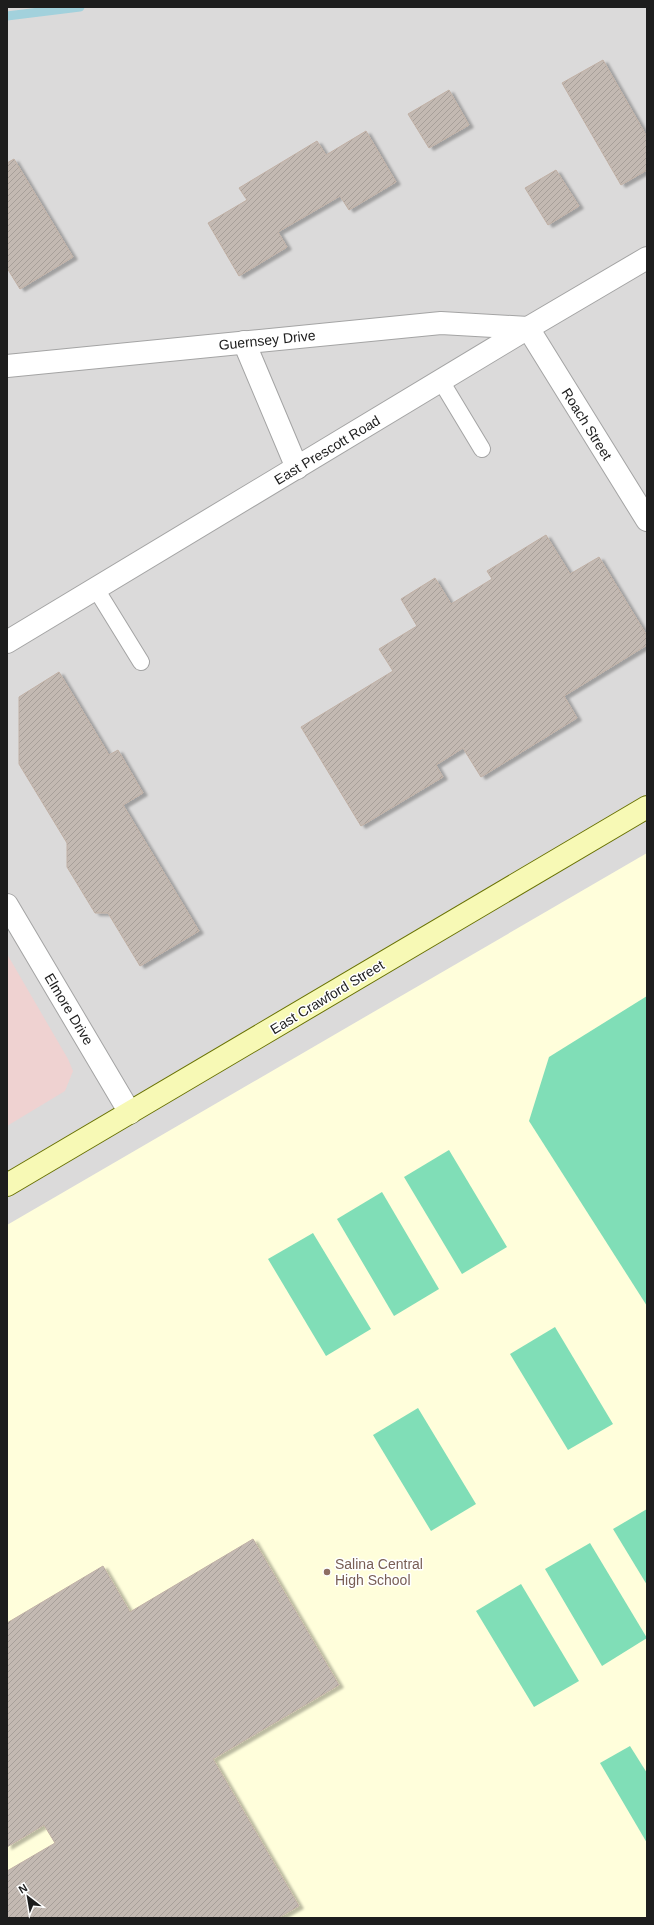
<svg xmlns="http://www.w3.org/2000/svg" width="654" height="1925" font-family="Helvetica,sans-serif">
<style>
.residential{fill:#dbdada}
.commercial{fill:#efd2d1}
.education{fill:#fffedb}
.pitch{fill:#80deb7}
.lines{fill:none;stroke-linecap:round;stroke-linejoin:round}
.stream{stroke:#a2d1dc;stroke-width:9}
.building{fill:url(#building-hatch);stroke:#c0b0a5;filter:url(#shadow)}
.lane-casing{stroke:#a4a4a4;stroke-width:18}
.street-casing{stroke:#a4a4a4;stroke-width:24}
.secondary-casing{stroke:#6a7305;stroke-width:24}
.lane{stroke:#fff;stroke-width:16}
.street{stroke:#fff;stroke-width:22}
.secondary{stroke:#f7f9b5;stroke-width:22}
.education-dot{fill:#8d6e63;stroke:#fff;stroke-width:1.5}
.labels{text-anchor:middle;stroke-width:3;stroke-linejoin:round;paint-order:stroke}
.street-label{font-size:14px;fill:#1d1d1d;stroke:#fff}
.education-label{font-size:14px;fill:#785e54;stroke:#fff;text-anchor:start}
</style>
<defs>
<pattern id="building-hatch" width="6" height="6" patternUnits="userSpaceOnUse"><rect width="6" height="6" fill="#c3b9b2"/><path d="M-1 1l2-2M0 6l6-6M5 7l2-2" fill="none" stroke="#a79f99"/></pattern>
<filter id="shadow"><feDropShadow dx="4.5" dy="2.5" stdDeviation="1" flood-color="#0004"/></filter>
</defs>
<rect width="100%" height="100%" fill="#eeeae2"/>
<!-- residential -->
<rect class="residential" x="7" y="7" width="640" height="1911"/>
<!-- commercial -->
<path class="commercial" d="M7 954 68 1059 73 1071 65 1091 7 1126Z"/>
<!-- education -->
<path class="education" d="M647 853V1918H7V1225Z"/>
<!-- pitch -->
<g class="pitch">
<path d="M647 996V1306L529 1121 549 1057Z"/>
<path d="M449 1150 507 1247 462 1274 404 1177Z"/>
<path d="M382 1192 439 1289 394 1316 337 1219Z"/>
<path d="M313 1233 371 1329 326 1356 268 1259Z"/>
<path d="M555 1327 613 1424 568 1450 510 1354Z"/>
<path d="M418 1408 476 1504 431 1531 373 1435Z"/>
<path d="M647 1509V1585L613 1529Z"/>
<path d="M590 1543 647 1638 602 1666 545 1569Z"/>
<path d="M521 1584 579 1681 534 1707 476 1611Z"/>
<path d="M630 1746 647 1773V1843L600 1763Z"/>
</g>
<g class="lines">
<!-- stream -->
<path class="stream" d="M7 16 80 7"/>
</g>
<!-- building -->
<g class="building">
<path d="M603 60 647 137V170L621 185 562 83Z"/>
<path d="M449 90 469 125 429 148 408 114Z"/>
<path d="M366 131 396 182 349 210 340 196 278 232 287 247 239 276 208 223 247 200 239 188 317 141 326 155Z"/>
<path d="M14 159 73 257 20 289 7 268V163Z"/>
<path d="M556 170 579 206 548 225 525 188Z"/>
<path d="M546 535 570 574 599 557 647 636V645L564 696 577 718 481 777 463 748 436 765 443 777 361 826 301 727 393 671 379 649 417 626 401 599 435 578 451 604 492 579 487 571Z"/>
<path d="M59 672 109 755 118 750 143 793 123 805 199 931 140 966 108 913H95L67 867V843L19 764V697Z"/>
<path d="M253 1539 339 1685 213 1759 299 1906 278 1918H7V1871L55 1843 44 1825 7 1847V1623L103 1566 130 1612Z"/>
</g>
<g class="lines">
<defs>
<g id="lane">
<path d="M441 381 482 449"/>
<path d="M96 589 141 662"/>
</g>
<g id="street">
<path d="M244 342 297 468"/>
<path d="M7 366 441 323 528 328 647 520"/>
<path d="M7 642 528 328 647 258"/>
<path d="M7 905 130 1113"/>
</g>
<path id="secondary" d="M7 1185 647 807"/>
</defs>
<!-- lane casing -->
<use href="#lane" class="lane-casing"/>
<!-- street casing -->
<use href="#street" class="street-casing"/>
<!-- secondary casing -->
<use href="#secondary" class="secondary-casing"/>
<!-- lane -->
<use href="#lane" class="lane"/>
<!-- street -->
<use href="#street" class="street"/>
<!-- secondary -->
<use href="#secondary" class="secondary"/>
</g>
<!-- markers -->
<circle class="education-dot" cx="327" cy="1572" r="4"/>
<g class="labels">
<!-- street labels -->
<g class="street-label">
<text transform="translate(267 340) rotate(-6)" y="5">Guernsey Drive</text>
<text transform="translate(587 424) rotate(58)" y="5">Roach Street</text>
<text transform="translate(327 450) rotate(-31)" y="5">East Prescott Road</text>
<text transform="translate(327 997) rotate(-31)" y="5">East Crawford Street</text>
<text transform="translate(69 1009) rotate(59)" y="5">Elmore Drive</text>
</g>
<!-- education labels -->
<g class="education-label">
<text x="335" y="1569">Salina Central<tspan x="335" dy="16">High School</tspan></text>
</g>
</g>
<!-- border -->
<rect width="654" height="1925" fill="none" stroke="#1d1d1d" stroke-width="16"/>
<!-- north arrow -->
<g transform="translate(28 1897) rotate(329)" stroke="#ffffff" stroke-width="3" paint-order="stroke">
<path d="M0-3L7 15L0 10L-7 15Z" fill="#1d1d1d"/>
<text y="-6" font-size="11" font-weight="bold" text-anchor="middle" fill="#1d1d1d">N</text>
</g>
</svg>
